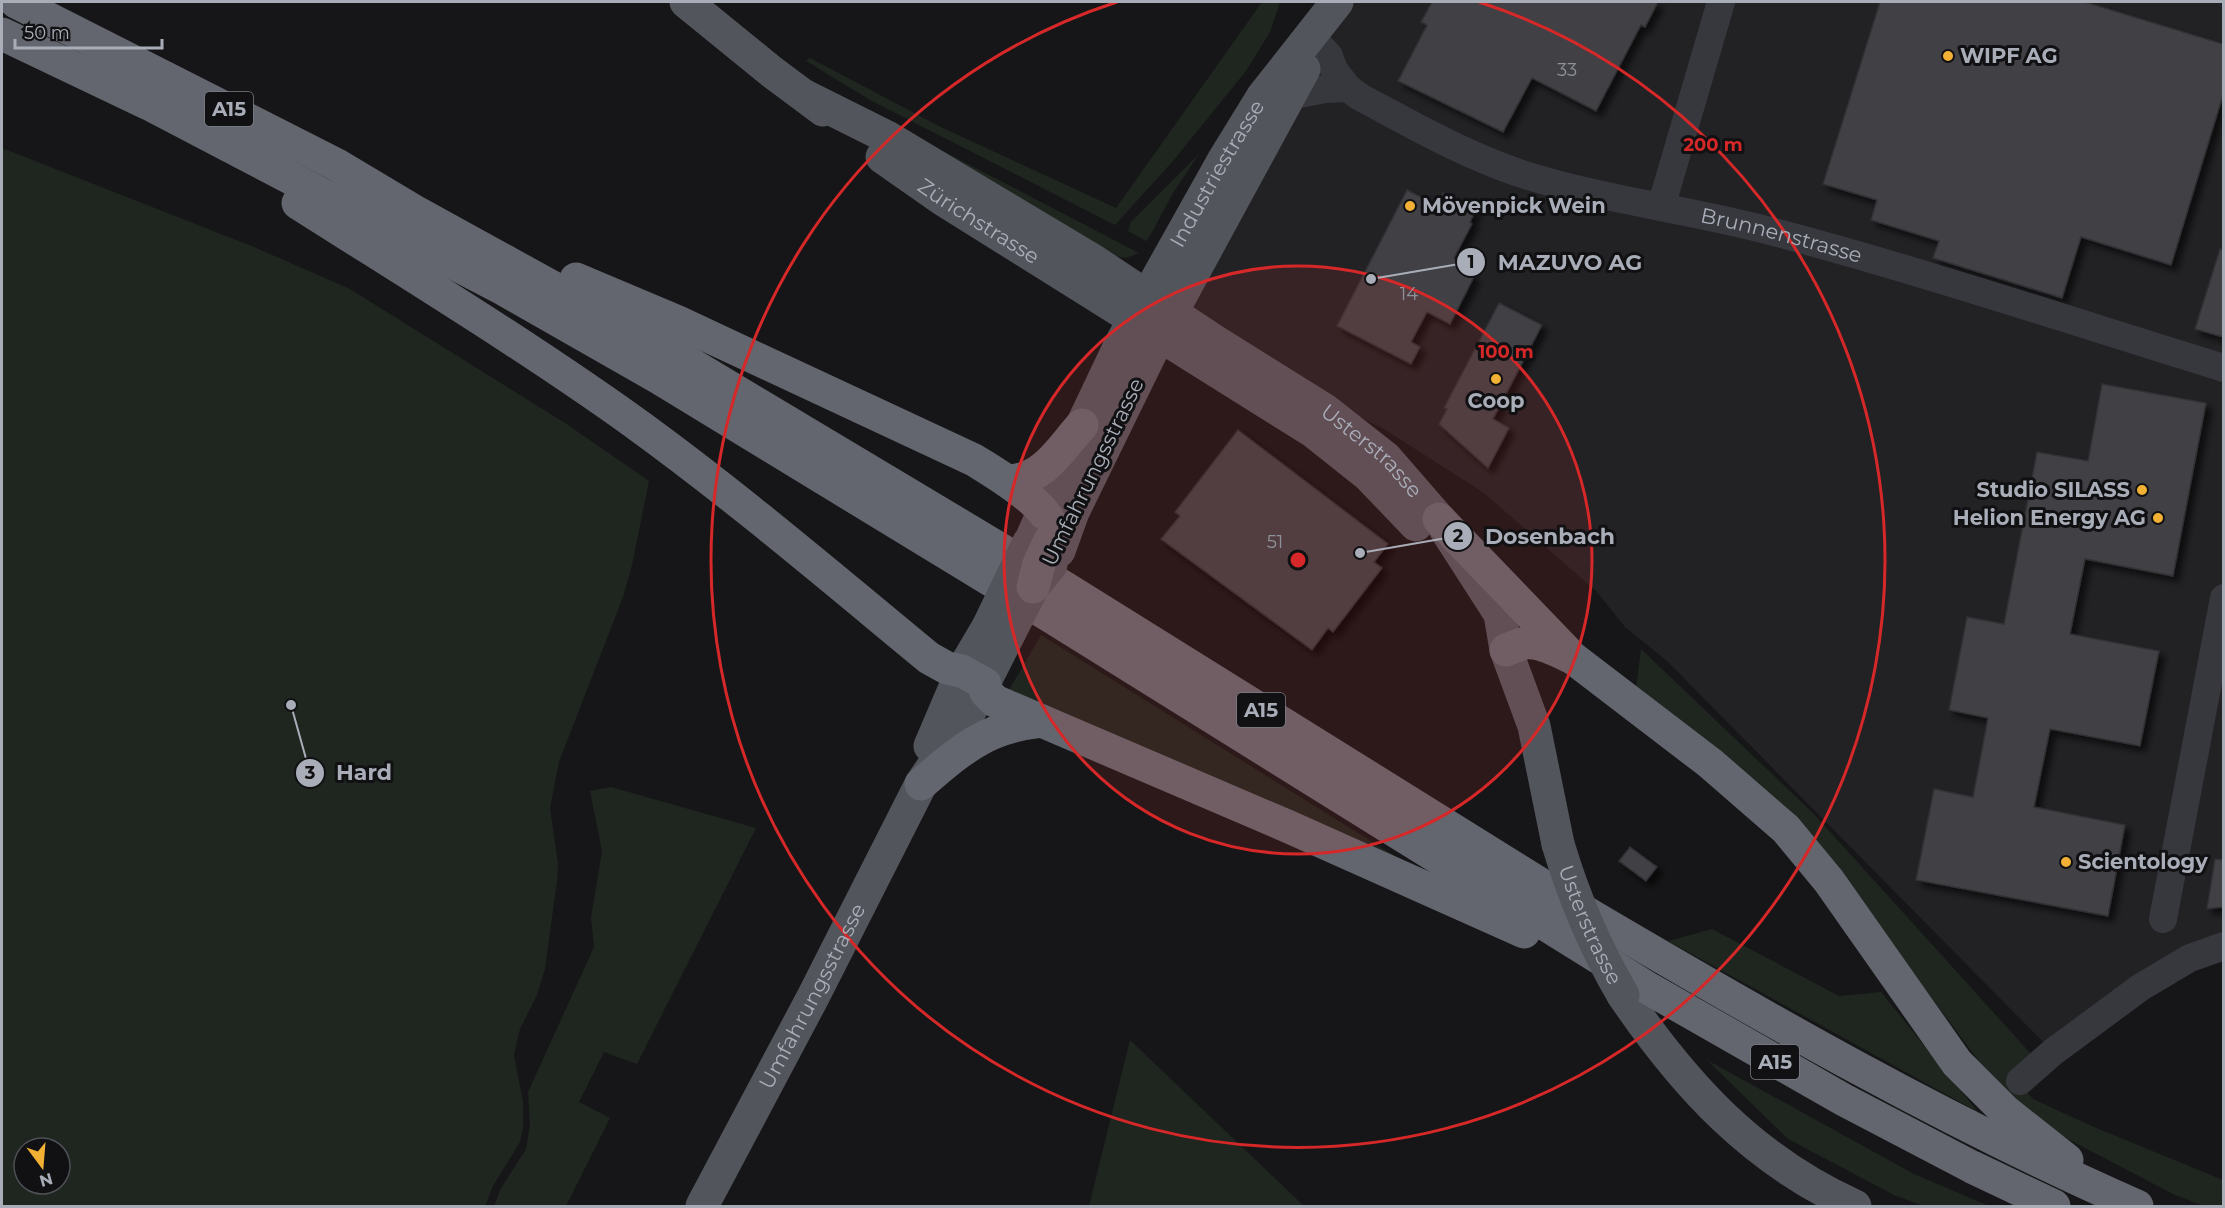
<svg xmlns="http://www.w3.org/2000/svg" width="2225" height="1208" font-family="Montserrat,sans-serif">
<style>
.built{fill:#222225}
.green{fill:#1e261f;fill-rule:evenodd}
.building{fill:#404145;stroke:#303034;stroke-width:1.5;filter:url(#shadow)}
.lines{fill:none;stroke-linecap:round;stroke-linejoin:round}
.minor{stroke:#37383d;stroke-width:28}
.major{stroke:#53555c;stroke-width:33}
.highway{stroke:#63666e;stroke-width:33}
.major-bridge{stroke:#53555c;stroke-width:33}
.highway-bridge{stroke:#63666e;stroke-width:33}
.ring{fill:none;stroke:#d62828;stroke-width:3}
.poi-dot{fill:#f2b134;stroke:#111113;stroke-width:2}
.labels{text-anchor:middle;stroke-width:6;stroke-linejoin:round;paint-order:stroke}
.number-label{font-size:18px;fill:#8e929b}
.shield{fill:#111113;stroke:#7b7e86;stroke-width:1.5}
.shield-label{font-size:20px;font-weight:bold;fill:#a8adb8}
.poi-label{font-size:21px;font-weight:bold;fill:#a8adb8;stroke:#111113;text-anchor:start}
.street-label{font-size:21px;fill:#a8adb8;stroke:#111113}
.centre{fill:#d62828;stroke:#111113;stroke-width:3}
.ring-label{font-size:18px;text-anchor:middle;font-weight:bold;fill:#d62828;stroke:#111113;stroke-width:6;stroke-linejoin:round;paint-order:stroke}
.leader{fill:none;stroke:#a8adb8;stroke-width:2}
.callout-dot{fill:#a8adb8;stroke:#111113;stroke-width:2}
.mark-label{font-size:18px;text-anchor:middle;font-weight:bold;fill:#111}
.callout-label{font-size:22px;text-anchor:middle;font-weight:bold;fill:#a8adb8;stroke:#111113;stroke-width:6;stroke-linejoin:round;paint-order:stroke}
</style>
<defs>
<filter id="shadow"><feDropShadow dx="5.5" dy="5.5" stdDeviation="3" flood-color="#0009"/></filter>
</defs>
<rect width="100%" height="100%" fill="#161618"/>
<!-- built -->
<path class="built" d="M1337 2H2223V946L2053 1052 1667 661 1625 627 1596 591 1484 493 1384 429 1255 365 1171 313Z"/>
<!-- green -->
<g class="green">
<path d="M1262 2H1280L1270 32 1246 71 1173 161 1115 225 870 100 806 61 810 58 941 127 1116 208Z"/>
<path d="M893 125 1139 253 1126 258 1113 256Z"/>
<path d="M2 148 254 247 350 289 565 423 649 481 632 565 623 597 559 762 550 808 558 864 557 881 545 969 537 995 520 1029 514 1055 523 1102V1128L520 1142 493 1186 485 1206H2ZM24 1148H60V1184H24Z"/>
<path d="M1199 154 1173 193 1150 236 1146 241 1128 231 1131 222Z"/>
<path d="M1041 635 1438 883 1005 697Z"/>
<path d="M1641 649 1814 814 2032 1055 2012 1076 2033 1099 2094 1127 2223 1180V1206H2204L2173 1194 2068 1139 2005 1096 1848 886 1636 688Z"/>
<path d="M611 787 756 828 637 1064 604 1052 579 1102 610 1118 566 1206H494L501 1188 526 1149 530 1125 528 1092 594 947 591 918 602 851 590 791Z"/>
<path d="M1712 929 1839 996 1881 992 1978 1112 1668 941Z"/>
<path d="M1130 1040 1304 1206H1089Z"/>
<path d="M1707 1060 1914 1174 1989 1206H1923L1894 1195 1788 1139Z"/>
</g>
<!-- building -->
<g class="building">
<path d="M1432 2H1658L1645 27 1641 25 1596 111 1532 78 1503 132 1398 81 1427 25 1421 22Z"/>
<path d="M1880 2H2085L2223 44V95L2171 265 2081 237 2062 298 1933 258 1939 241 1871 220 1877 200 1823 184Z"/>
<path d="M1407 190 1436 205 1443 193 1476 210 1470 222 1472 224 1454 258 1474 277 1450 324 1427 312 1411 342 1420 347 1411 364 1337 326Z"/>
<path d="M2220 249 2223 250V337L2195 329Z"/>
<path d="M1499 303 1542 325 1493 419 1509 428 1488 468 1439 424 1447 409 1444 408Z"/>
<path d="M2102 384 2206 403 2173 576 2085 559 2070 634 2159 651 2140 746 2050 729 2034 807 2125 825 2108 916 1916 880 1934 789 1973 797 1988 718 1949 710 1967 617 2004 624 2037 452 2088 461Z"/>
<path d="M1238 430 1388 544 1374 562 1382 568 1333 632 1328 628 1312 650 1161 539 1180 516 1175 512Z"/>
<path d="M1630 847 1657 867 1646 881 1619 861Z"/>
<path d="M2215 859 2223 860V907L2207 909Z"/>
</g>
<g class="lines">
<!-- minor -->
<g class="minor">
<path id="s1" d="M1311 37 1329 56 1334 70 1348 88 1360 97C1411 124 1461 153 1516 172 1600 200 1689 209 1774 232 1925 272 2074 322 2224 368"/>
<path d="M1289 96 1325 89 1348 88"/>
<path d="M1661 207 1721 2"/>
<path d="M2163 919 2224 598"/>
<path d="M2020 1081 2053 1052 2141 987 2190 958 2224 946"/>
</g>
<!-- major -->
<g class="major">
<path d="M686 2 772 72 823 110"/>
<path id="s2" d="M805 96 887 137 1094 261 1213 340 1325 410 1386 458 1439 519 1500 614 1506 650 1534 726 1558 844"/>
<path id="s3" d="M882 157 942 199 1314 432 1368 475 1416 525"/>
<path id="s4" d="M1033 535 1082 425 1121 343 1223 161 1263 96 1337 2"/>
<path d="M1059 551 1073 512 1160 334 1304 69"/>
<path d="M930 746 962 671 988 627"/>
<path d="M1623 995C1685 1086 1753 1160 1855 1206"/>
<path id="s5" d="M702 1206 813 997 921 784 969 713 1010 632"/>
</g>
<!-- highway -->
<g class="highway">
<path d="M16 2 337 165 414 211 674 354 1065 588 1590 915C1768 1020 1948 1123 2137 1206"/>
<path d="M2 34 149 104 503 289 659 378 1053 618 1646 987 1844 1100 1972 1167 2054 1206"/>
<path d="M298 203C411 275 526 345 635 423 737 497 832 578 929 658L947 668 962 671 985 684 986 692 995 701 1287 826 1524 932"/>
<path d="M576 279 678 322 974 460C995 473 1045 502 1052 527 1054 532 1051 536 1050 540"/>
<path d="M1008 481C1044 480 1060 449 1082 425"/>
<path d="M1439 519 1568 653"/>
<path d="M1506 650C1512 648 1519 644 1526 643 1541 641 1560 652 1574 659L1710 763 1786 829 1829 881 1957 1063 2005 1111 2067 1160"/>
<path d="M921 784C962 749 986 727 1042 721"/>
</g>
<!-- major-bridge -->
<g class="major-bridge">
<path d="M988 627 1029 542"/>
<path d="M1010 632 1033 587 1051 565"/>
<path id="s6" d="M1558 844C1574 898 1595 947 1623 995"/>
</g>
<!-- highway-bridge -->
<path class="highway-bridge" d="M1033 587 1039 564 1050 540"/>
</g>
<!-- distance rings -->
<circle cx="1298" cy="560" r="294" fill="#d62828" fill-opacity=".12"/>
<g class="ring">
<circle cx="1298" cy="560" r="294"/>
<path d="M1479 2A587 587 0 1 1 1117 2"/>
</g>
<!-- markers -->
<g class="poi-dot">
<circle cx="1948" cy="56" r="6"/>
<circle cx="1410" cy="206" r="6"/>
<circle cx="1496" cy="379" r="6"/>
<circle cx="2142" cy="490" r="6"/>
<circle cx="2158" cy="518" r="6"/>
<circle cx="2066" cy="862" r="6"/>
</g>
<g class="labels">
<!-- number labels -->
<g class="number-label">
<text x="1567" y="76">33</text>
<text x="1409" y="300">14</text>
<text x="1275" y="548">51</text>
</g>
<!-- shield labels -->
<g class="shield">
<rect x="205" y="92" width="48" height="34" rx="4.5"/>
<rect x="1237" y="693" width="48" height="34" rx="4.5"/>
<rect x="1751" y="1045" width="48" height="34" rx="4.5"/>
</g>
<g class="shield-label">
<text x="229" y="116">A15</text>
<text x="1261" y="717">A15</text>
<text x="1775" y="1069">A15</text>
</g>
<!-- poi labels -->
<g class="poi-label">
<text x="1960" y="63">WIPF AG</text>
<text x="1422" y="213">Mövenpick Wein</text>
<text x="1496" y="408" text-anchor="middle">Coop</text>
<text x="2130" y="497" text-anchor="end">Studio SILASS</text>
<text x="2146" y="525" text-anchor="end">Helion Energy AG</text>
<text x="2078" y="869">Scientology</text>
</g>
<!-- street labels -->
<g class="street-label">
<text dy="7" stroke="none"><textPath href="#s4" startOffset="406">Industriestrasse</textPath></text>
<text dy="7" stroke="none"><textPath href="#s3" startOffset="116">Zürichstrasse</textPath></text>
<text dy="7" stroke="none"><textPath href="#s1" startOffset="525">Brunnenstrasse</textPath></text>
<text dy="7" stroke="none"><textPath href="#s2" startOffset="670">Usterstrasse</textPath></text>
<text transform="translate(1093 472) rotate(-64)" y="7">Umfahrungsstrasse</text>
<text dy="7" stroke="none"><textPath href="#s6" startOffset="87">Usterstrasse</textPath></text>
<text dy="7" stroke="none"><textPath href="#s5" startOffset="237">Umfahrungsstrasse</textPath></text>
</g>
</g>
<circle cx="1298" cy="560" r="9" class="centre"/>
<g class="ring-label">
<text x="1713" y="151">200 m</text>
<text x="1506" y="358">100 m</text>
</g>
<!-- callouts -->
<path class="leader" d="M1371 279L1471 262M1360 553L1458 536M291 705L310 773"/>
<g class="callout-dot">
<circle cx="1371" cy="279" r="6"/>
<circle cx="1360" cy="553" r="6"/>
<circle cx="291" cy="705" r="6"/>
<circle cx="1471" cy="262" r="15"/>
<circle cx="1458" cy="536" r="15"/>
<circle cx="310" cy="773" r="15"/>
</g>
<g class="mark-label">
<text x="1471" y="268">1</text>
<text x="1458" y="542">2</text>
<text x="310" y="779">3</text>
</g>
<g class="callout-label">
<text x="1570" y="270">MAZUVO AG</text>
<text x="1550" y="544">Dosenbach</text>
<text x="364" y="780">Hard</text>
</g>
<!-- border -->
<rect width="2225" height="1208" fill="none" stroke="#a8adb8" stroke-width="6"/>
<!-- north arrow -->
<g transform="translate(42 1166) rotate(164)"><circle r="28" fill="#111113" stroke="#4d4f55" stroke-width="1.5"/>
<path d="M0-4.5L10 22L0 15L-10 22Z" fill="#f2b134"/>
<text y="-9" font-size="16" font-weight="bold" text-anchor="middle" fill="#a8adb8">N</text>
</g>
<!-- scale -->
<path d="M15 39v9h147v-9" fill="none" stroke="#a8adb8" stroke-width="3"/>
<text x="24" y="39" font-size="18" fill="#a8adb8" stroke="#111113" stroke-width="4.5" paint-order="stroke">50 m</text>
</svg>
